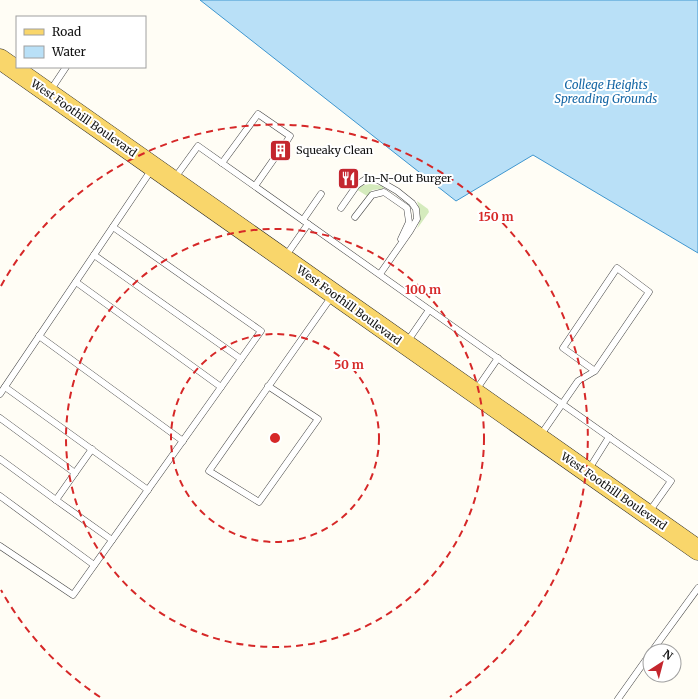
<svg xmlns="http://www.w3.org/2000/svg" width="698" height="699" font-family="Merriweather,serif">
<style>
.green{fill:#d5ebbd}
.water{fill:#b9e0f7;stroke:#3f96cf}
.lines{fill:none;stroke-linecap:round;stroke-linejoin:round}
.lane-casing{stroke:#444;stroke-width:7}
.primary-casing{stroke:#222;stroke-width:21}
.lane{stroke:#fff;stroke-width:6}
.primary{stroke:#f9d66b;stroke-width:20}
.ring{fill:none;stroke:#d62828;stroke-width:2;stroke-dasharray:7 5}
.labels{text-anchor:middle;stroke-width:4;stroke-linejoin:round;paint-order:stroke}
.street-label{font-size:11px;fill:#111;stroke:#fff}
.poi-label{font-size:11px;fill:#111;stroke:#fff;text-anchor:start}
.water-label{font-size:12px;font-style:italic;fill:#1768a6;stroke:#fff}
.centre{fill:#d62828;stroke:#fff;stroke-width:2}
.ring-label{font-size:12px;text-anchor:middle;font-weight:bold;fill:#d62828;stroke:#fff;stroke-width:4;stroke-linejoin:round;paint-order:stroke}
</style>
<rect width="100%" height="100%" fill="#fffdf5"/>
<!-- green -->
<g class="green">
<path d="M370 184 384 186 383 189 372 190 367 196 356 189 360 186Z"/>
<path d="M417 201 428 209 429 212 417 229C422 218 420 212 417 201Z"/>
</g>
<!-- water -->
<path class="water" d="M200 0H698V253L533 155 456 201Z"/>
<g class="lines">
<defs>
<g id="lane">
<path d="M50 91 66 67"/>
<path d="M222 163 258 114 290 136 285 144"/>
<path d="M174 179 198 146 671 481 649 512"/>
<path d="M255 186 276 156"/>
<path d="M341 208 357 185 366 179 378 180 397 191 412 203 416 209 417 219 410 231 380 274"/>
<path d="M355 217 372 195 384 192 407 208 409 222 401 239"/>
<path d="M303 220 321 194"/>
<path d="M94 255 241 359"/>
<path d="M285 257 308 224"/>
<path d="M76 282 221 387"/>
<path d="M39 336 183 441"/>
<path d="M407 342 429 310"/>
<path d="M268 386 318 419 259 502 209 471 332 296"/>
<path d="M5 387 148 490"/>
<path d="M476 390 498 358"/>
<path d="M0 394 152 169"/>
<path d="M0 418 75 473 92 449"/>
<path d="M540 436 578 381 595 371 649 292 617 268 563 348 595 371"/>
<path d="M0 459 56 500 75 473"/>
<path d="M589 469 609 437"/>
<path d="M0 496 94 565"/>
<path d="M56 500 112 540"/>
<path d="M0 546 73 595 261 331 113 227"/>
<path d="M652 651 698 588"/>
<path d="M618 699 650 654"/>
</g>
<path id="primary" d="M0 59 698 550"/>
</defs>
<!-- lane casing -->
<use href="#lane" class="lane-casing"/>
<!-- primary casing -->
<use href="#primary" class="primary-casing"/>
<!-- lane -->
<use href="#lane" class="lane"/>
<!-- primary -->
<use href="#primary" class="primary"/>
</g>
<!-- distance rings -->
<g class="ring">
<circle cx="275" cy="438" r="104"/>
<circle cx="275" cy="438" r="209"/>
<path d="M100 697A313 313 0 0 1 1 590M1 286A313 313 0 1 1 450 697"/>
</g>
<!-- icons -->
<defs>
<symbol id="building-square" viewBox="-11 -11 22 22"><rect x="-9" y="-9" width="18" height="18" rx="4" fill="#c4262e" stroke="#fff"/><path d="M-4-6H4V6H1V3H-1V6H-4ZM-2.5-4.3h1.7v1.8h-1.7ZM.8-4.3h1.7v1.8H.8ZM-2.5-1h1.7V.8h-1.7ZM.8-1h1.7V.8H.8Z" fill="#fff"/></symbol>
<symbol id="restaurant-square" viewBox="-11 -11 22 22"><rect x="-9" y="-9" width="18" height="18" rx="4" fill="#c4262e" stroke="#fff"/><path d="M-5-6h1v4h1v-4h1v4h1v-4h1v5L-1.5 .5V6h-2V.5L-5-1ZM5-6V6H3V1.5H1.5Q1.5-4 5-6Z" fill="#fff"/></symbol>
</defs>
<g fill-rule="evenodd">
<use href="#building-square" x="268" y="138" width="25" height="25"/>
<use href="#restaurant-square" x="336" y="166" width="25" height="25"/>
</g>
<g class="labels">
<!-- street labels -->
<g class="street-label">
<text transform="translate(84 118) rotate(35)" y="4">West Foothill Boulevard</text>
<text transform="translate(349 305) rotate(36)" y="4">West Foothill Boulevard</text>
<text transform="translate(614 491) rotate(35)" y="4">West Foothill Boulevard</text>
</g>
<!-- poi labels -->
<g class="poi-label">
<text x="296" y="154">Squeaky Clean</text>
<text x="364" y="182">In-N-Out Burger</text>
</g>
<!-- water labels -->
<g class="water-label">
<text x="606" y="89">College Heights<tspan x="606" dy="14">Spreading Grounds</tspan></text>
</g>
</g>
<circle cx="275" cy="438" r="6" class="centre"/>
<g class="ring-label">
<text x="496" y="221">150 m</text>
<text x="423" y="294">100 m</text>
<text x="349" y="369">50 m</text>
</g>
<!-- legend -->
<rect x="16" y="16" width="130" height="52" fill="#ffffff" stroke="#a0a0a0"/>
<rect x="24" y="29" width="20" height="6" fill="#f9d66b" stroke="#a0a0a0"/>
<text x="52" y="36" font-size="12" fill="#111111">Road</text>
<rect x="24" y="46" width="20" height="12" fill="#b9e0f7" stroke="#a0a0a0"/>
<text x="52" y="56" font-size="12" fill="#111111">Water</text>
<!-- north arrow -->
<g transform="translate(662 663) rotate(36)"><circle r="19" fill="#ffffff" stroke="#a0a0a0"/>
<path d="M0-3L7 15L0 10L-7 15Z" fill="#c4262e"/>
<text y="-6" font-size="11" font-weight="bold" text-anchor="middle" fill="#111111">N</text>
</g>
</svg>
